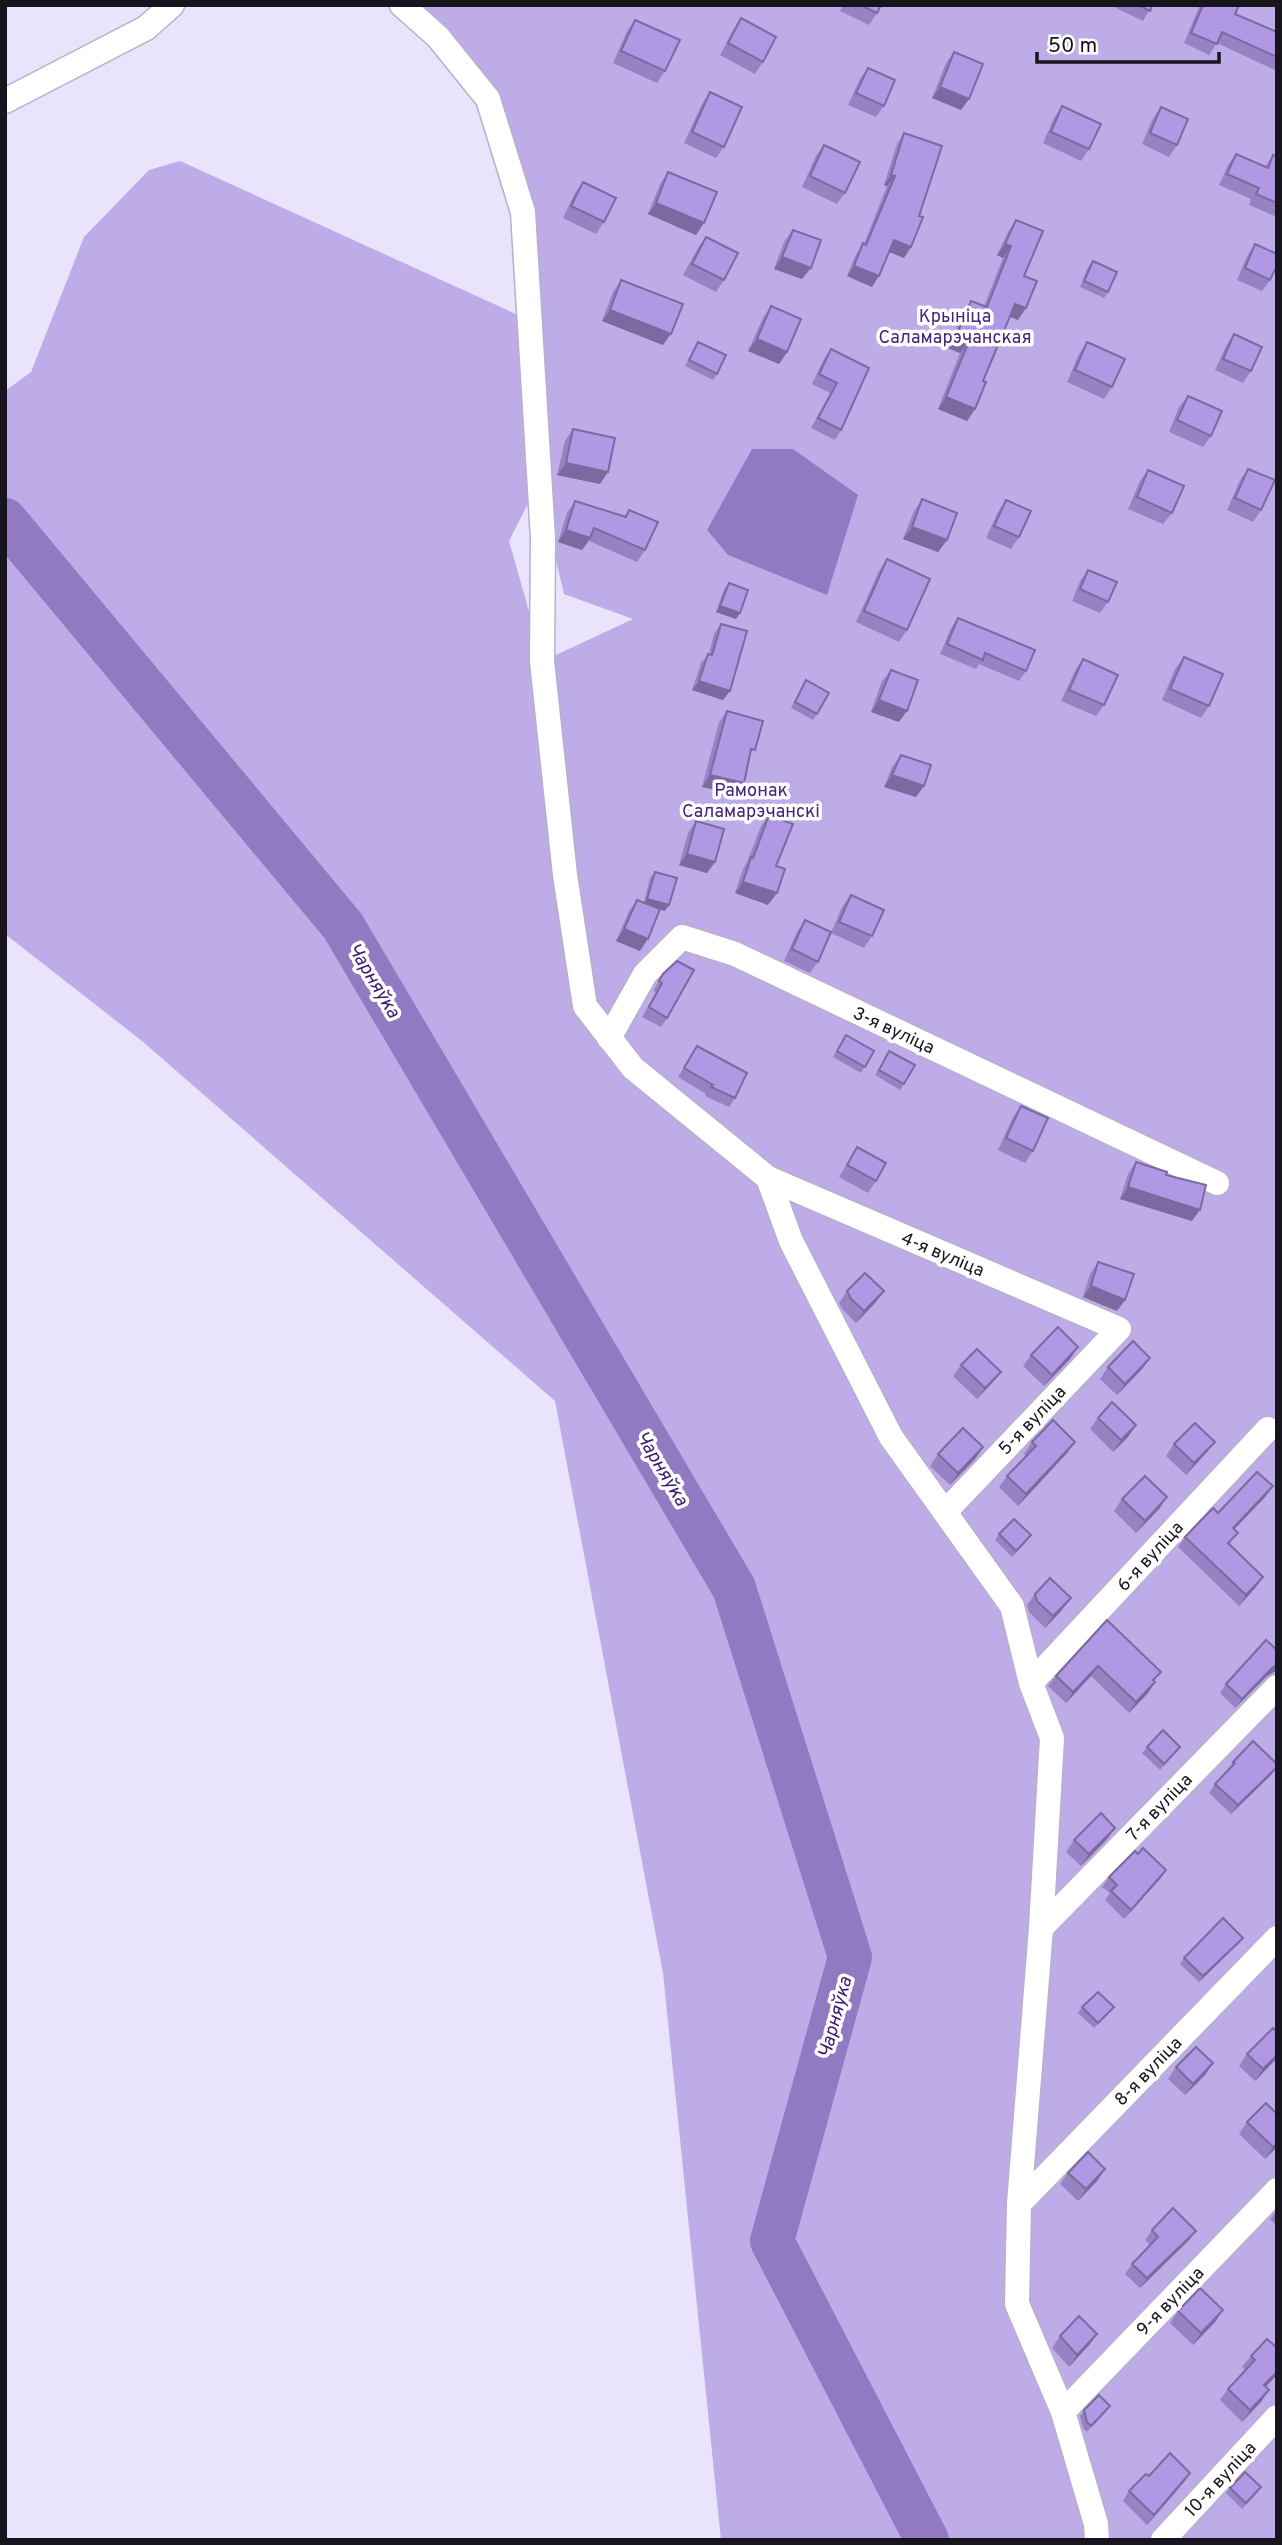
<svg xmlns="http://www.w3.org/2000/svg" width="1282" height="2545" font-family="Overpass,sans-serif">
<style>
.green{fill:#beace8;fill-rule:evenodd}
.water{fill:#927ac3}
.lines{fill:none;stroke-linecap:round;stroke-linejoin:round}
.river{stroke:#927ac3;stroke-width:44}
.street-casing{stroke:#b7afcc;stroke-width:27}
.street{stroke:#fff;stroke-width:24}
.wall{fill:#9783c4}
.shaded-wall{fill:#7b6aa0}
.building{fill:#b098e4;stroke:#7b6aa0;stroke-width:2}
.labels{text-anchor:middle;stroke-width:7;stroke-linejoin:round;paint-order:stroke}
.park-label{font-size:18px;fill:#472279;stroke:#fff}
.street-label{font-size:18px;fill:#17141e;stroke:#fff}
.water-label{font-size:19px;font-style:italic;fill:#3e176f;stroke:#fff}
</style>
<rect width="100%" height="100%" fill="#e9e3fb"/>
<!-- green -->
<path class="green" d="M416 5H1277V2540H721L663 1973 555 1401 142 1041 5 934V391L31 372 84 237 149 170 180 161 529 320 523 212 488 99ZM538 484 564 594 633 619 543 661 509 541Z"/>
<!-- water -->
<path class="water" d="M752 449H793L858 495 827 595 728 555 707 530Z"/>
<g class="lines">
<!-- river -->
<path class="river" d="M5 520 343 926 734 1588 850 1957 772 2241 927 2540"/>
<defs>
<g id="street">
<path d="M402 5 438 37 488 99 523 212 543 538 542 661 565 875 585 1006 633 1068 768 1178 791 1241 891 1437 1012 1606 1031 1683 1052 1738 1041 1928 1019 2204 1017 2304 1063 2412 1096 2524 1097 2540"/>
<path d="M5 101 146 28 172 5"/>
<path d="M609 1038 645 974 682 937 735 954 1217 1183"/>
<path d="M768 1178 1119 1329 946 1511"/>
<path d="M1031 1683 1268 1429"/>
<path d="M1041 1928 1277 1687"/>
<path d="M1019 2204 1277 1938"/>
<path d="M1063 2412 1277 2190"/>
<path d="M1163 2540 1277 2417"/>
</g>
</defs>
<!-- street casing -->
<use href="#street" class="street-casing"/>
<!-- street -->
<use href="#street" class="street"/>
</g>
<!-- wall -->
<g class="wall">
<path d="M843 5H881L877 13 869 25 840 11Z"/>
<path d="M1110 5H1152L1143 21Z"/>
<path d="M1200 5H1239L1235 14 1277 32V71L1217 43 1209 55 1184 43Z"/>
<path d="M741 18 763 62 755 74 720 55 733 30Z"/>
<path d="M635 20 665 71 657 83 613 63 627 31Z"/>
<path d="M954 52 961 110 932 98 946 63Z"/>
<path d="M868 68 884 106 876 117 848 105 860 79Z"/>
<path d="M710 92 724 147 716 158 684 143 702 104Z"/>
<path d="M1062 106 1089 149 1081 161 1043 143 1054 118Z"/>
<path d="M1161 107 1177 145 1169 157 1142 144 1153 118Z"/>
<path d="M904 133V258L889 252 872 287 847 276 856 254 864 244 887 186 884 185 897 144Z"/>
<path d="M824 145 845 193 837 204 802 187 816 156Z"/>
<path d="M1236 154 1265 167 1273 155 1277 157V217L1249 205 1251 199 1219 185 1228 165Z"/>
<path d="M668 172 696 235 648 214 660 184Z"/>
<path d="M583 182 604 222 596 234 563 218 575 193Z"/>
<path d="M1016 220 1024 276 1018 320 1010 317 983 381 975 409 967 421 938 409 960 353 948 348 963 312 971 301 984 306 1003 258 997 255 1008 232Z"/>
<path d="M793 230 802 279 774 269 784 242Z"/>
<path d="M706 237 724 280 716 292 683 275 698 248Z"/>
<path d="M1255 244 1270 280 1262 291 1237 280 1247 256Z"/>
<path d="M1093 261 1108 292 1104 298 1080 287 1088 267Z"/>
<path d="M621 280 663 345 602 321 613 292Z"/>
<path d="M771 306 787 352 779 364 748 351 763 318Z"/>
<path d="M1234 334 1251 371 1243 383 1215 370 1226 346Z"/>
<path d="M698 342 717 374 713 380 685 366Z"/>
<path d="M1087 342 1112 387 1104 399 1067 382 1079 354Z"/>
<path d="M831 349 869 368 841 430 835 440 811 428 830 393 812 384 824 359Z"/>
<path d="M1188 396 1211 436 1203 447 1169 432 1179 407Z"/>
<path d="M573 429 600 484 557 475 565 441Z"/>
<path d="M1248 469 1261 510 1253 522 1227 510 1240 480Z"/>
<path d="M1148 470 1172 513 1163 524 1128 509 1140 481Z"/>
<path d="M922 499 947 540 938 552 903 539 914 511Z"/>
<path d="M1006 500 1019 537 1011 549 986 538 998 512Z"/>
<path d="M575 501 624 517 629 510 645 550 637 562 589 541 582 550 558 542 567 513Z"/>
<path d="M887 559 907 630 899 642 856 622 879 571Z"/>
<path d="M1088 570 1108 602 1100 613 1072 601 1080 581Z"/>
<path d="M729 583 736 619 716 612 724 589Z"/>
<path d="M958 618 1026 671 1019 681 979 664 976 669 940 654 951 628Z"/>
<path d="M721 624 723 700 692 690 701 663 709 654 714 634Z"/>
<path d="M1184 657 1209 706 1201 718 1162 700 1175 669Z"/>
<path d="M1083 659 1104 705 1096 716 1061 701 1075 671Z"/>
<path d="M891 670 899 722 871 712 882 681Z"/>
<path d="M806 680 817 714 813 720 791 708Z"/>
<path d="M727 711 750 758 744 783 736 794 702 787 719 722Z"/>
<path d="M901 755 924 786 916 797 884 787 892 767Z"/>
<path d="M769 815 768 905 735 893 743 869 747 862 761 826Z"/>
<path d="M696 821 715 862 707 873 679 865 688 833Z"/>
<path d="M655 872 665 911 660 909 640 951 616 941 629 911 637 900 644 902 650 878Z"/>
<path d="M851 895 872 936 864 948 831 933 842 907Z"/>
<path d="M805 920 818 962 810 973 784 961 797 932Z"/>
<path d="M663 974 667 1018 661 1027 642 1017 656 992 653 991Z"/>
<path d="M846 1035 874 1051 861 1073 833 1057Z"/>
<path d="M697 1046 735 1098 729 1107 705 1096 706 1094 678 1077Z"/>
<path d="M889 1051 904 1084 900 1090 875 1075Z"/>
<path d="M1021 1106 1033 1151 1025 1163 998 1150 1013 1117Z"/>
<path d="M857 1147 876 1181 868 1193 839 1177Z"/>
<path d="M1136 1162 1166 1175 1192 1221 1120 1199 1128 1174Z"/>
<path d="M1098 1262 1117 1311 1083 1297 1090 1274Z"/>
<path d="M847 1291H884L875 1303 856 1323 843 1310 839 1303Z"/>
<path d="M1031 1355 1070 1359 1044 1386 1023 1366Z"/>
<path d="M1150 1358 1142 1369 1117 1395 1100 1379 1108 1367Z"/>
<path d="M961 1365 1001 1372 992 1383 977 1399 953 1376Z"/>
<path d="M1098 1418 1136 1425 1128 1437 1113 1452 1090 1429Z"/>
<path d="M1032 1442H1075L1067 1453 1018 1506 999 1487 1007 1476 1026 1456 1024 1454Z"/>
<path d="M1215 1442 1206 1453 1186 1475 1166 1456 1174 1444Z"/>
<path d="M983 1447 975 1459 950 1485 930 1466 938 1454Z"/>
<path d="M1167 1497 1159 1509 1136 1533 1114 1511 1122 1499Z"/>
<path d="M1265 1497 1234 1529 1230 1545 1263 1577 1256 1587 1239 1606 1178 1547 1185 1537 1218 1513Z"/>
<path d="M999 1534 1027 1541 1012 1557 995 1540Z"/>
<path d="M1035 1594 1062 1610 1045 1628 1029 1612 1027 1605Z"/>
<path d="M1107 1620 1155 1682 1148 1693 1129 1713 1091 1676 1066 1703 1048 1686 1056 1676Z"/>
<path d="M1266 1677 1235 1708 1220 1693 1226 1684Z"/>
<path d="M1147 1747H1180L1160 1770 1142 1753Z"/>
<path d="M1233 1762 1272 1774 1231 1814 1209 1793 1215 1784 1227 1771Z"/>
<path d="M1115 1828 1107 1839 1081 1866 1066 1852 1074 1840Z"/>
<path d="M1166 1870 1160 1879 1124 1919 1105 1900 1110 1893 1102 1887 1109 1877Z"/>
<path d="M1243 1938 1239 1943 1199 1982 1180 1964 1184 1958Z"/>
<path d="M1082 2007H1114L1094 2028 1078 2013Z"/>
<path d="M1247 2054 1277 2058 1255 2081 1239 2066Z"/>
<path d="M1213 2063 1205 2075 1185 2095 1168 2079 1176 2067Z"/>
<path d="M1247 2122 1277 2147 1265 2159 1239 2134Z"/>
<path d="M1105 2169 1097 2181 1078 2201 1060 2184 1068 2173Z"/>
<path d="M1277 2210V2226L1270 2219Z"/>
<path d="M1152 2230 1196 2231 1189 2240 1140 2288 1125 2274 1132 2264 1150 2245 1145 2240Z"/>
<path d="M1223 2310 1215 2322 1193 2345 1170 2323 1178 2311Z"/>
<path d="M1097 2334 1089 2345 1069 2367 1052 2348 1060 2336Z"/>
<path d="M1277 2348 1261 2402 1242 2422 1220 2400 1228 2389 1245 2370 1242 2367 1251 2356Z"/>
<path d="M1084 2410 1106 2412 1087 2432 1083 2428 1080 2416Z"/>
<path d="M1190 2473 1184 2482 1147 2525 1123 2501 1129 2491 1149 2476Z"/>
<path d="M1230 2488 1257 2493 1242 2509 1226 2493Z"/>
</g>
<!-- shaded-wall -->
<g class="shaded-wall">
<path d="M940 87 969 99 961 110 932 98Z"/>
<path d="M891 175 895 176 887 186 884 185Z"/>
<path d="M656 203 704 223 696 235 648 214Z"/>
<path d="M894 240 911 247 904 258 887 251Z"/>
<path d="M1005 244 1011 246 1003 258 997 255Z"/>
<path d="M782 257 811 268 802 279 774 269Z"/>
<path d="M854 266 879 276 872 287 847 276Z"/>
<path d="M1015 304 1026 308 1018 320 1007 315Z"/>
<path d="M610 310 671 334 663 345 602 321Z"/>
<path d="M956 336 969 341 960 353 948 348Z"/>
<path d="M757 339 787 352 779 364 748 351Z"/>
<path d="M946 397 975 409 967 421 938 409Z"/>
<path d="M566 463 608 472 600 484 557 475Z"/>
<path d="M912 527 947 540 938 552 903 539Z"/>
<path d="M566 530 590 538 582 550 558 542Z"/>
<path d="M720 606 740 613 736 619 716 612Z"/>
<path d="M699 681 730 691 723 700 692 690Z"/>
<path d="M879 700 907 711 899 722 871 712Z"/>
<path d="M710 775 744 783 736 794 702 787Z"/>
<path d="M892 775 924 786 916 797 884 787Z"/>
<path d="M687 854 715 862 707 873 679 865Z"/>
<path d="M743 882 777 893 768 905 735 893Z"/>
<path d="M647 899 669 905 665 911 643 905Z"/>
<path d="M624 929 648 939 640 951 616 941Z"/>
<path d="M1128 1187 1200 1210 1192 1221 1120 1199Z"/>
<path d="M1091 1286 1125 1300 1117 1311 1083 1297Z"/>
<path d="M884 1291 875 1303 856 1323 864 1311Z"/>
<path d="M1078 1347 1070 1359 1044 1386 1052 1375Z"/>
<path d="M1150 1358 1142 1369 1117 1395 1125 1384Z"/>
<path d="M1001 1372 992 1383 977 1399 985 1388Z"/>
<path d="M1136 1425 1128 1437 1113 1452 1121 1440Z"/>
<path d="M1075 1442 1067 1453 1018 1506 1026 1494Z"/>
<path d="M1215 1442 1206 1453 1186 1475 1194 1463Z"/>
<path d="M983 1447 975 1459 950 1485 958 1473Z"/>
<path d="M1273 1486 1265 1497 1226 1538 1233 1528Z"/>
<path d="M1167 1497 1159 1509 1136 1533 1145 1521Z"/>
<path d="M1263 1577 1256 1587 1239 1606 1246 1595Z"/>
<path d="M1071 1598 1062 1610 1045 1628 1053 1616Z"/>
<path d="M1277 1665V1670L1266 1677 1235 1708 1242 1699 1273 1667Z"/>
<path d="M1098 1666 1091 1676 1066 1703 1073 1692Z"/>
<path d="M1155 1682 1148 1693 1129 1713 1136 1702Z"/>
<path d="M1277 1767 1272 1774 1231 1814 1238 1805Z"/>
<path d="M1115 1828 1107 1839 1081 1866 1089 1854Z"/>
<path d="M1166 1870 1160 1879 1124 1919 1131 1910Z"/>
<path d="M1243 1938 1239 1943 1199 1982 1203 1976Z"/>
<path d="M1277 2055V2058L1255 2081 1263 2069Z"/>
<path d="M1213 2063 1205 2075 1185 2095 1193 2084Z"/>
<path d="M1277 2144V2147L1265 2159 1273 2147Z"/>
<path d="M1105 2169 1097 2181 1078 2201 1086 2189Z"/>
<path d="M1196 2231 1189 2240 1140 2288 1147 2278Z"/>
<path d="M1223 2310 1215 2322 1193 2345 1201 2333Z"/>
<path d="M1097 2334 1089 2345 1069 2367 1077 2355Z"/>
<path d="M1277 2372V2375L1256 2397 1264 2385Z"/>
<path d="M1269 2390 1261 2402 1242 2422 1250 2410Z"/>
<path d="M1190 2473 1184 2482 1147 2525 1154 2515Z"/>
</g>
<!-- building -->
<g class="building">
<path d="M860 5H881L877 13Z"/>
<path d="M1138 5H1152L1150 11Z"/>
<path d="M1203 5H1239L1235 14 1277 32V57L1222 32 1217 44 1191 33Z"/>
<path d="M741 18 776 37 763 62 728 43Z"/>
<path d="M635 20 680 40 665 71 621 51Z"/>
<path d="M954 52 983 64 969 99 940 87Z"/>
<path d="M868 68 895 80 884 106 856 93Z"/>
<path d="M710 92 742 107 724 147 692 132Z"/>
<path d="M1062 106 1101 124 1089 149 1051 132Z"/>
<path d="M1161 107 1188 119 1177 145 1150 133Z"/>
<path d="M904 133 942 146 919 216 923 217 911 247 894 240 879 276 854 266 863 243 866 245 895 176 891 175Z"/>
<path d="M824 145 860 162 845 193 810 176Z"/>
<path d="M1236 154 1268 168 1273 155 1277 157V203L1256 194 1259 188 1227 174Z"/>
<path d="M668 172 717 192 704 223 656 203Z"/>
<path d="M583 182 616 198 604 222 571 206Z"/>
<path d="M1016 220 1043 231 1024 276 1037 281 1026 308 1015 304 983 381 986 382 975 409 946 397 969 341 956 336 971 301 987 307 1011 246 1005 244Z"/>
<path d="M793 230 821 240 811 268 782 257Z"/>
<path d="M706 237 738 253 724 280 692 264Z"/>
<path d="M1255 244 1277 254V265L1270 280 1245 268Z"/>
<path d="M1093 261 1117 272 1108 292 1084 281Z"/>
<path d="M621 280 683 304 671 334 610 310Z"/>
<path d="M771 306 801 319 787 352 757 339Z"/>
<path d="M1234 334 1262 347 1251 371 1223 359Z"/>
<path d="M698 342 726 355 717 374 689 360Z"/>
<path d="M1087 342 1125 359 1112 387 1075 370Z"/>
<path d="M831 349 869 368 841 430 818 418 837 383 819 374Z"/>
<path d="M1188 396 1222 411 1211 436 1177 420Z"/>
<path d="M573 429 615 438 608 472 566 463Z"/>
<path d="M1248 469 1275 480 1261 510 1235 498Z"/>
<path d="M1148 470 1184 486 1172 513 1137 497Z"/>
<path d="M922 499 957 513 947 540 912 527Z"/>
<path d="M1006 500 1031 511 1019 537 994 526Z"/>
<path d="M575 501 626 517 629 510 658 522 645 550 594 528 590 538 566 530Z"/>
<path d="M887 559 930 579 907 630 864 611Z"/>
<path d="M1088 570 1117 582 1108 602 1080 589Z"/>
<path d="M729 583 748 590 740 613 720 606Z"/>
<path d="M958 618 1035 650 1026 671 985 653 983 660 947 644Z"/>
<path d="M721 624 747 631 730 691 699 681 708 654 712 655Z"/>
<path d="M1184 657 1223 674 1209 706 1170 689Z"/>
<path d="M1083 659 1118 675 1104 705 1069 690Z"/>
<path d="M891 670 918 680 907 711 879 700Z"/>
<path d="M806 680 829 693 817 714 795 702Z"/>
<path d="M727 711 763 721 755 750 751 749 744 783 710 775Z"/>
<path d="M901 755 931 765 924 786 892 775Z"/>
<path d="M769 815 793 824 776 866 785 869 777 893 743 882 751 857 753 858Z"/>
<path d="M696 821 724 829 715 862 687 854Z"/>
<path d="M655 872 677 878 669 905 647 899Z"/>
<path d="M851 895 884 910 872 936 839 922Z"/>
<path d="M637 900 660 909 648 939 624 929Z"/>
<path d="M805 920 831 932 818 962 792 949Z"/>
<path d="M677 961 694 970 667 1018 649 1007 662 983 659 981 663 974Z"/>
<path d="M846 1035 874 1051 865 1067 837 1051Z"/>
<path d="M697 1046 747 1073 735 1098 711 1087 713 1085 684 1068Z"/>
<path d="M889 1051 915 1065 904 1084 879 1070Z"/>
<path d="M1021 1106 1048 1118 1033 1151 1006 1138Z"/>
<path d="M857 1147 886 1163 876 1181 847 1165Z"/>
<path d="M1136 1162 1167 1172 1166 1175 1206 1185 1200 1210 1128 1187Z"/>
<path d="M1098 1262 1134 1274 1125 1300 1091 1286Z"/>
<path d="M865 1273 884 1291 864 1311 851 1299 847 1291Z"/>
<path d="M1058 1327 1078 1347 1052 1375 1031 1355Z"/>
<path d="M1133 1341 1150 1358 1125 1384 1108 1367Z"/>
<path d="M977 1349 1001 1372 985 1388 961 1365Z"/>
<path d="M1112 1402 1136 1425 1121 1440 1098 1418Z"/>
<path d="M1053 1420 1075 1442 1026 1494 1007 1476 1036 1446 1032 1442Z"/>
<path d="M1195 1423 1215 1442 1194 1463 1174 1444Z"/>
<path d="M963 1428 983 1447 958 1473 938 1454Z"/>
<path d="M1257 1472 1273 1486 1233 1528 1238 1533 1228 1543 1263 1577 1246 1595 1185 1537 1213 1508 1218 1513Z"/>
<path d="M1145 1476 1167 1497 1145 1521 1122 1499Z"/>
<path d="M1014 1519 1031 1535 1016 1551 999 1534Z"/>
<path d="M1050 1578 1071 1598 1053 1616 1037 1601 1035 1594Z"/>
<path d="M1107 1620 1161 1672 1153 1680 1155 1682 1136 1702 1098 1666 1073 1692 1056 1676Z"/>
<path d="M1266 1640 1277 1650V1665L1273 1667 1242 1699 1226 1684Z"/>
<path d="M1163 1730 1180 1747 1164 1764 1147 1747Z"/>
<path d="M1253 1741 1277 1764V1767L1238 1805 1215 1784 1235 1763 1233 1762Z"/>
<path d="M1101 1813 1115 1828 1089 1854 1074 1840Z"/>
<path d="M1143 1848 1166 1870 1131 1910 1111 1891 1117 1885 1109 1877 1135 1851 1138 1854Z"/>
<path d="M1223 1918 1243 1938 1203 1976 1184 1958Z"/>
<path d="M1098 1992 1114 2007 1098 2023 1082 2007Z"/>
<path d="M1273 2028 1277 2032V2055L1263 2069 1247 2054Z"/>
<path d="M1196 2047 1213 2063 1193 2084 1176 2067Z"/>
<path d="M1266 2103 1277 2114V2144L1273 2147 1247 2122Z"/>
<path d="M1088 2152 1105 2169 1086 2189 1068 2173Z"/>
<path d="M1173 2208 1196 2231 1147 2278 1132 2264 1158 2237 1152 2230Z"/>
<path d="M1200 2288 1223 2310 1201 2333 1178 2311Z"/>
<path d="M1079 2316 1097 2334 1077 2355 1060 2336Z"/>
<path d="M1267 2339 1277 2348V2372L1264 2385 1269 2390 1250 2410 1228 2389 1255 2360 1251 2356Z"/>
<path d="M1099 2395 1110 2406 1091 2426 1087 2422 1084 2410Z"/>
<path d="M1170 2453 1190 2473 1154 2515 1129 2491 1146 2474 1149 2476Z"/>
<path d="M1245 2472 1261 2487 1246 2503 1230 2488Z"/>
</g>
<g class="labels">
<!-- park labels -->
<g class="park-label">
<text x="955" y="322">Крыніца<tspan x="955" dy="21">Саламарэчанская</tspan></text>
<text x="751" y="796">Рамонак<tspan x="751" dy="21">Саламарэчанскі</tspan></text>
</g>
<!-- street labels -->
<g class="street-label">
<text transform="translate(894 1030) rotate(25)" y="6">3-я вуліца</text>
<text transform="translate(943 1254) rotate(23)" y="6">4-я вуліца</text>
<text transform="translate(1032 1420) rotate(-46)" y="6">5-я вуліца</text>
<text transform="translate(1150 1556) rotate(-47)" y="6">6-я вуліца</text>
<text transform="translate(1159 1807) rotate(-46)" y="6">7-я вуліца</text>
<text transform="translate(1148 2071) rotate(-46)" y="6">8-я вуліца</text>
<text transform="translate(1170 2301) rotate(-46)" y="6">9-я вуліца</text>
<text transform="translate(1220 2479) rotate(-47)" y="6">10-я вуліца</text>
</g>
<!-- water labels -->
<g class="water-label">
<text transform="translate(375 980) rotate(59)" y="7">Чарняўка</text>
<text transform="translate(663 1468) rotate(59)" y="7">Чарняўка</text>
<text transform="translate(834 2017) rotate(-75)" y="7">Чарняўка</text>
</g>
</g>
<!-- border -->
<rect width="1282" height="2545" fill="none" stroke="#17141e" stroke-width="14"/>
<!-- scale -->
<path d="M1037 52v10h182v-10" fill="none" stroke="#17141e" stroke-width="3.5"/>
<text x="1048" y="52" font-size="21" fill="#17141e" stroke="#ffffff" stroke-width="5" paint-order="stroke">50 m</text>
</svg>
